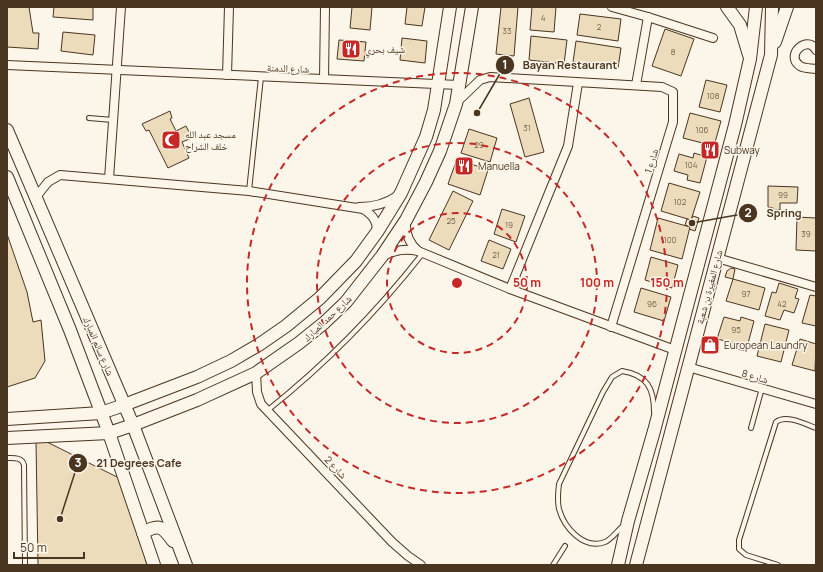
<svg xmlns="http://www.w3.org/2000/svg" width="823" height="572" font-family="Manrope,'Noto Naskh Arabic',sans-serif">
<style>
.building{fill:#ecdcbc;stroke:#4a3520}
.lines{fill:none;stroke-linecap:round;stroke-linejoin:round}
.lane-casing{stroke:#4a3520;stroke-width:6}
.street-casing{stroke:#4a3520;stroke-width:10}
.secondary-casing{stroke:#4a3520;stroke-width:14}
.lane{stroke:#fbf6e9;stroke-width:4}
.street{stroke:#fbf6e9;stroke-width:8}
.secondary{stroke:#fbf6e9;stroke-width:12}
.ring{fill:none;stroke:#c62828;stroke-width:2;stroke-dasharray:7 5}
.labels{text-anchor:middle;stroke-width:3;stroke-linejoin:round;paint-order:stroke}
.number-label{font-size:8px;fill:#725f47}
.poi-label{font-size:10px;fill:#4a3520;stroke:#fbf6e9;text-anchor:start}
.street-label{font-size:10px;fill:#4a3520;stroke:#fbf6e9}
.centre{fill:#c62828;stroke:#fbf6e9;stroke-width:2}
.ring-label{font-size:12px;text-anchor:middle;font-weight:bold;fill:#c62828;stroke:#fbf6e9;stroke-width:3;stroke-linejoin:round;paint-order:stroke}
.leader{fill:none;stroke:#4a3520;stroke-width:1.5}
.callout-dot{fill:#4a3520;stroke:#fbf6e9;stroke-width:1.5}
.mark-label{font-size:12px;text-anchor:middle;font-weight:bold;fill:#fff}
.callout-label{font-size:11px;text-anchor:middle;font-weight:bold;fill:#4a3520;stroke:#fbf6e9;stroke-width:3;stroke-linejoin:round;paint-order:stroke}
</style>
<rect width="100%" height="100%" fill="#fbf6e9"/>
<!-- building -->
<g class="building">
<path d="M7 7H29L33 33H39L38 49 7 47Z"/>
<path d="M54 7H93V20L53 17Z"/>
<path d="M352 7H372L370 30 350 28Z"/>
<path d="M407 7H425L422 26 405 24Z"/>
<path d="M501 7H518L514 56 496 54Z"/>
<path d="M532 7H556L554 32 530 30Z"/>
<path d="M580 14 621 19 618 41 577 35Z"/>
<path d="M665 29 694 39 681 76 652 66Z"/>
<path d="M63 32 95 35 93 55 61 51Z"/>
<path d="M531 36 567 40 564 64 529 60Z"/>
<path d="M402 38 427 41 425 63 400 60Z"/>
<path d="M339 40 366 42 364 61 337 59Z"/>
<path d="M576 41 621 48 618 68 573 62Z"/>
<path d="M706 80 727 85 720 112 699 107Z"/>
<path d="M529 98 544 152 525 157 510 104Z"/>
<path d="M170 111 172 118 170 119 176 131 186 126 192 138 182 142 189 158 168 168 149 130 146 131 142 124Z"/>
<path d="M690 113 721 121 714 146 683 138Z"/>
<path d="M469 129 497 138 490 162 461 153Z"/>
<path d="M705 146 717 149 716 154 703 151Z"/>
<path d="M694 153 707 157 700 183 687 180 688 175 674 171 679 154 693 158Z"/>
<path d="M457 159 488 170 480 195 448 184Z"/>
<path d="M669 183 700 192 691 220 661 211Z"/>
<path d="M768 186 798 187 797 203H780V210H773V208L768 207Z"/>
<path d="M453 191 473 201 449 250 429 240Z"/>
<path d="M502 209 525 216 516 242 494 234Z"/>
<path d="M693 216 699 218 695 231 689 229 690 227 685 225 687 219 691 220Z"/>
<path d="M797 217 816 218V251L796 250Z"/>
<path d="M658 218 690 227 682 259 650 250Z"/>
<path d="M7 234 27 292 33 322 41 320 45 361 35 378 7 387Z"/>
<path d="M489 240 511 249 503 269 481 261Z"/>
<path d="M651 257 678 265 672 288 645 280Z"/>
<path d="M731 268 735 269 733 279 725 277 727 271Z"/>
<path d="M733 279 765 288 759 310 726 301Z"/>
<path d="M779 283 798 289 795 298 799 299 794 313 784 310 780 320 765 316 772 292 776 293Z"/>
<path d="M641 288 671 297 664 321 634 312Z"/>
<path d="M810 295 816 296V326L802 323Z"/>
<path d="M724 317 740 321 741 317 754 321 746 351 732 348 734 343 717 339Z"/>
<path d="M765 324 789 330 781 362 757 356Z"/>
<path d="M800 339 816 344 815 371 792 365Z"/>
<path d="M706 340 716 342 713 350 704 347Z"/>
<path d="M36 441H45L125 481 147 565H38Z"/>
</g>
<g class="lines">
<defs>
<g id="lane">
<path d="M89 118 113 120"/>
<path d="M249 191 261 77"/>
<path d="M268 410C327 363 377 312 423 253"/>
<path d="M751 428 762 388"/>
<path d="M7 458C14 458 22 457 24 465L25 565"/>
<path d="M623 526C618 530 611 540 605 542 583 550 564 527 559 509 557 500 558 492 559 484L603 392 612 377 622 371C647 375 654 388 654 412"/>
<path d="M553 565 565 546"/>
<path d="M778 565 746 555 739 549V540L776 422C786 414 805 424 816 428"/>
</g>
<g id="street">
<path d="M612 7 648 17 713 38"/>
<path d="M816 50C808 34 784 55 800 66 805 69 811 68 816 69"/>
<path d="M7 65 459 85"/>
<path d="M227 75 229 7"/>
<path d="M324 79 325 7"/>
<path d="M636 85 648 17"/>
<path d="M456 103 480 80 490 77 662 87 673 92V122L611 327"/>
<path d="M109 179 121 7"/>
<path d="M36 197 48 182 60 175 249 191 363 209C373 215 377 221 377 232"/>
<path d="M359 207C374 207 386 204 397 196"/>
<path d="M406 221C405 233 409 243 418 251"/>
<path d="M383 256C394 250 405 248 418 251L510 289 675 350"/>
<path d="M717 258 816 287"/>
<path d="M510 289 568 146 578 83"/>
<path d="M688 367 816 404"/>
<path d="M256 373 257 392 261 404 392 542 408 556 421 565"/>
</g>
<g id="secondary">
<path d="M727 7 740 25 749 55"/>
<path d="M775 42 787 7"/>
<path d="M7 130 133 425 186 565"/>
<path d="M7 177 70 330 109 433 154 565"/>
<path d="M7 419 101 413 124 405 197 377 231 361 260 344 286 326 320 298 356 261 377 232 401 193 426 137 434 110 450 7"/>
<path d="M7 438 109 433 133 425 197 400 256 373 299 343 324 323 346 302 382 256 406 220 426 182 440 151 456 104 472 7"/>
<path d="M143 533C159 523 163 527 173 541"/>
<path d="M618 565 628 521 654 431 735 125 750 59 756 7"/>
<path d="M636 565 771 55 772 7"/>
</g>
</defs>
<!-- lane casing -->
<use href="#lane" class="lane-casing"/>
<!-- street casing -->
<use href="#street" class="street-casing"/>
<!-- secondary casing -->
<use href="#secondary" class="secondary-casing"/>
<!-- lane -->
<use href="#lane" class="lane"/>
<!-- street -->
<use href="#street" class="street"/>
<!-- secondary -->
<use href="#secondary" class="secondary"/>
</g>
<!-- distance rings -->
<g class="ring">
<circle cx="457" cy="283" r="70"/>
<circle cx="457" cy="283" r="140"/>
<circle cx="457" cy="283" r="210"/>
</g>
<!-- icons -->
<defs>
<symbol id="restaurant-square" viewBox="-11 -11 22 22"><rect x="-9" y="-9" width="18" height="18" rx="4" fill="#c62828" stroke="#fbf6e9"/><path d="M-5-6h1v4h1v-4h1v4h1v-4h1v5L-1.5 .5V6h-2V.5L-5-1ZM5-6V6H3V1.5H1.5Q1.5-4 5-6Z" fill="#fff"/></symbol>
<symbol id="mosque-square" viewBox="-11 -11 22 22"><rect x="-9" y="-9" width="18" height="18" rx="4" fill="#c62828" stroke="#fbf6e9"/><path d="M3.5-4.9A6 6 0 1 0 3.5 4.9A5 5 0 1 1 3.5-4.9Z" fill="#fff"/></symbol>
<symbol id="shop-square" viewBox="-11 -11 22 22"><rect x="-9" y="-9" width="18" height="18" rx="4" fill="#c62828" stroke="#fbf6e9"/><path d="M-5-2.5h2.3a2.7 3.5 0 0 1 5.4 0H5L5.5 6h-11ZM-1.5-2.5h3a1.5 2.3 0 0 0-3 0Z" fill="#fff"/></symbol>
</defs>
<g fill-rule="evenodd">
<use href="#restaurant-square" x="340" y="38" width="22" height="22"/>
<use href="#mosque-square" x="160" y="129" width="22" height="22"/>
<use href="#restaurant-square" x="699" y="139" width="22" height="22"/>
<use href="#restaurant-square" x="453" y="155" width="22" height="22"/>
<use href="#shop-square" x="699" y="334" width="22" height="22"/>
</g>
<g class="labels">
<!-- number labels -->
<g class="number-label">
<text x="543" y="21">4</text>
<text x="599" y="30">2</text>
<text x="507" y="34">33</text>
<text x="673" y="55">8</text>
<text x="713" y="99">108</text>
<text x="527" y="131">31</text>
<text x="702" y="133">106</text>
<text x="479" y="148">29</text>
<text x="691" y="168">104</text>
<text x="783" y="198">99</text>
<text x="680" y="205">102</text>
<text x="451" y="224">25</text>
<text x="509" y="228">19</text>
<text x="806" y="237">39</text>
<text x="670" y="243">100</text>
<text x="496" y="258">21</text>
<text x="746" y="297">97</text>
<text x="652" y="307">96</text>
<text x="782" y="307">42</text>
<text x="736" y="333">95</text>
</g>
<!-- poi labels -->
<g class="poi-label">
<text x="365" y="53">شيف بحري</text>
<text x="185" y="138">مسجد عبد الله<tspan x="185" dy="12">خلف الشراح</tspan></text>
<text x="724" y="154">Subway</text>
<text x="478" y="170">Manuella</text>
<text x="724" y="349">European Laundry</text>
</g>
<!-- street labels -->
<g class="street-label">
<text transform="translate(288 68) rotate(2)" y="4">شارع الدمنة</text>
<text transform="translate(651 161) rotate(-73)" y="4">شارع 1</text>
<text transform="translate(709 287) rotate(-75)" y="4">شارع المغيرة بن شعبة</text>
<text transform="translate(327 318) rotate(-43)" y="4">شارع حمد المبارك</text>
<text transform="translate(99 346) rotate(67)" y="4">شارع سالم المبارك</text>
<text transform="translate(755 376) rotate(16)" y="4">شارع 8</text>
<text transform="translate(336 467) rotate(46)" y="4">شارع 2</text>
</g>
</g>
<circle cx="457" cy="283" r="6" class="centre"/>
<g class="ring-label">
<text x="527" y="287">50 m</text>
<text x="597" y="287">100 m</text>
<text x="667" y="287">150 m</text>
</g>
<!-- callouts -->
<path class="leader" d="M477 113L505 65M692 223L748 213M60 519L78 463"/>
<g class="callout-dot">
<circle cx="477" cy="113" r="4"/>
<circle cx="692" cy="223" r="4"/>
<circle cx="60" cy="519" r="4"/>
<circle cx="505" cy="65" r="10"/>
<circle cx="748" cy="213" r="10"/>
<circle cx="78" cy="463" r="10"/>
</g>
<g class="mark-label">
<text x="505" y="69">1</text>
<text x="748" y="217">2</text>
<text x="78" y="467">3</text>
</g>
<g class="callout-label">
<text x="570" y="69">Bayan Restaurant</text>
<text x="784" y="217">Spring</text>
<text x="139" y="467">21 Degrees Cafe</text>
</g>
<!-- border -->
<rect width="823" height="572" fill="none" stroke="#4a3520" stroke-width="16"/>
<!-- scale -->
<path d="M14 552v6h70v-6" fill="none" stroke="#4a3520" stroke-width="2"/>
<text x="20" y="552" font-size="12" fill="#4a3520" stroke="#fbf6e9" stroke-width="3" paint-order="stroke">50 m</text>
</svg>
